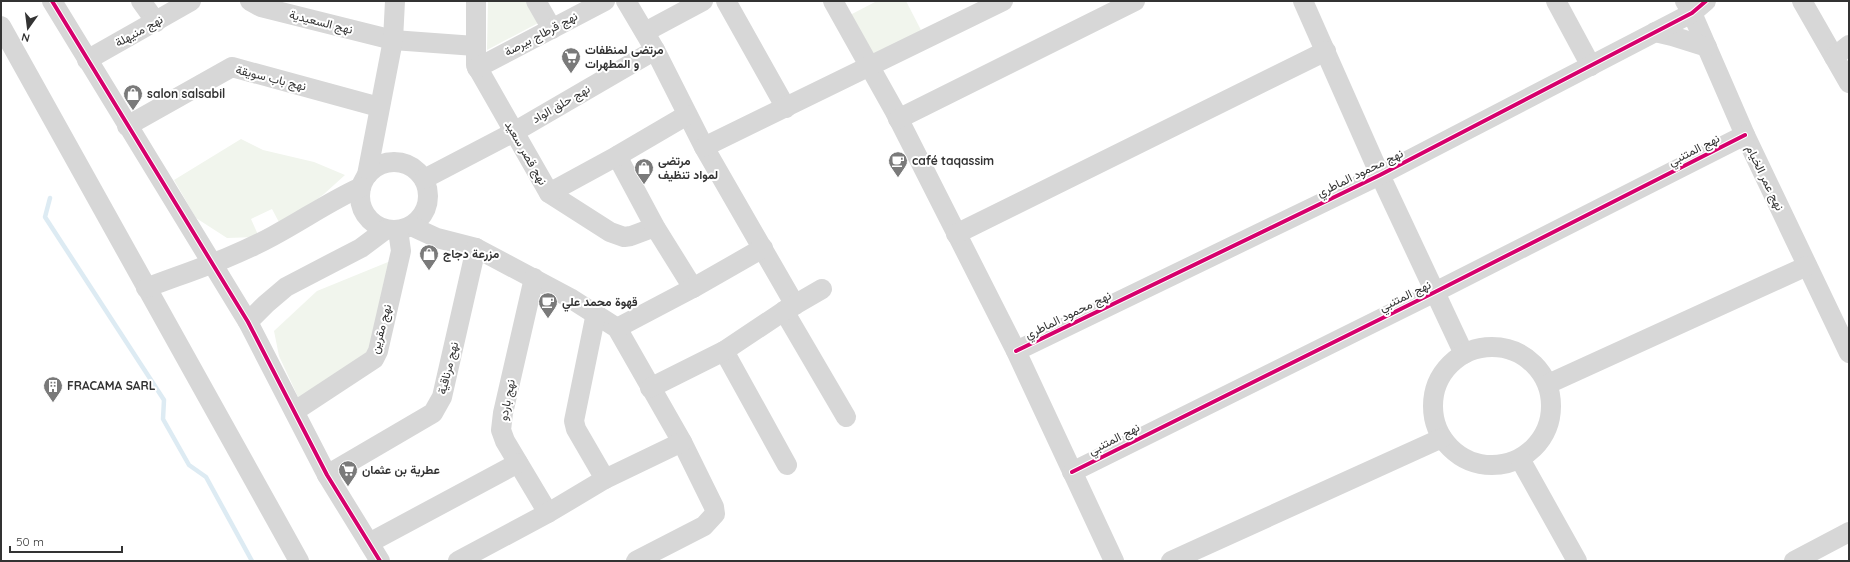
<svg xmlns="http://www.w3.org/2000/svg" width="1850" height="562" font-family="Quicksand,Vazirmatn,sans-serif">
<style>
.green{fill:#f1f5ed}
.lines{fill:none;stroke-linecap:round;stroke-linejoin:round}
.stream{stroke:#ddebf3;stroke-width:4.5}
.minor{stroke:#d7d7d7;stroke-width:20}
.cycleway-casing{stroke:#fff;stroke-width:6}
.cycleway{stroke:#d6006c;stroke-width:4}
.labels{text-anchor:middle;stroke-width:4;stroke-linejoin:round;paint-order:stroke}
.street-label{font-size:12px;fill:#333;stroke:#fff}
.poi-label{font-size:12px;font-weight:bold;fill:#333;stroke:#fff;text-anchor:start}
</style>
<rect width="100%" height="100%" fill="#fff"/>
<!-- green -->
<g class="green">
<path d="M488 1H528L540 22 487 50Z"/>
<path d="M877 1H906L923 34 874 60 850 15Z"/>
<path d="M241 139 263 150 314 162 345 175 324 194 281 226 272 209 251 219 259 237 227 238 196 218 174 180Z"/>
<path d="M393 260 368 355 299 399 279 356 274 331 317 291Z"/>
</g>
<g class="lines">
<!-- stream -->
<path class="stream" d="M50 198 45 217 164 400 163 419 189 465 206 477 252 561"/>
<!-- minor -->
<g class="minor">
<path d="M52 1 248 322 327 475 380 561"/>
<path d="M141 1 156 22"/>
<path d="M250 1 261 7 393 40 475 46"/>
<path d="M476 1V65L549 193 610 232 624 237 631 236 655 227"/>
<path d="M536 1 552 29"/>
<path d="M626 1 655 50 704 147 795 305"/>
<path d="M726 1 786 108"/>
<path d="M833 1 894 110 1016 351 1114 561"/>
<path d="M1303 1 1380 175 1464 354"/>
<path d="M1556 1 1591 66"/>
<path d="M1685 1 1692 13 1745 135 1849 353"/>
<path d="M1802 1 1849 83"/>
<path d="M1 26 299 561"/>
<path d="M645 32 703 1"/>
<path d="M1655 32 1672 36 1707 47"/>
<path d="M1834 57 1849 45"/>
<path d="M87 60 191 1"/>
<path d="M477 68 605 1"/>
<path d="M898 119 1135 1"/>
<path d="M127 126 232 67 379 107"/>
<path d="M704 147 1003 1"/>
<path d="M617 156 655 227 693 288"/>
<circle cx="394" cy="196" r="34"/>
<path d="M367 175 393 40 395 1"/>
<path d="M424 179 514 132 655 50"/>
<path d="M549 193 617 156 687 115"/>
<path d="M411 226 437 238 476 248 570 298 617 328 682 442 714 507 715 514 704 526 636 561"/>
<path d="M956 234 1326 51"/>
<path d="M534 278 503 413 501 430 505 441 548 513"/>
<path d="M146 288C188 272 233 258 273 236 303 220 330 201 361 187"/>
<path d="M784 311 846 417"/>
<path d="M596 313 574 421 576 429 605 479"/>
<path d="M248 322 266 304 286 287 361 248 385 230"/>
<path d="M617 328 693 288 763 248"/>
<circle cx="1492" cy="406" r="59"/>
<path d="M724 351 787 465"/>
<path d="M1016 351 1380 175 1692 13 1706 1"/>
<path d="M1548 384 1807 266"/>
<path d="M650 388 724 351 784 311 822 289"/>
<path d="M295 411 374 359 378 351 401 251 398 230"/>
<path d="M1520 459 1577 561"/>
<path d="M1072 472 1435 292 1745 135"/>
<path d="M327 475 433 413 442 397 476 248"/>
<path d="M369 543 518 463"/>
<path d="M458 561 548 513 605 479 682 442"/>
<path d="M1171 561 1442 438"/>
<path d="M1794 561 1849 532"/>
</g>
<defs>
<g id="cycleway">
<path d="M52 1 248 322 327 475 380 561"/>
<path d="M1016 351 1380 175 1692 13 1706 1"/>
<path d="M1072 472 1435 292 1745 135"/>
</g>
</defs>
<!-- cycleway casing -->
<use href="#cycleway" class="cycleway-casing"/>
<!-- cycleway -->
<use href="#cycleway" class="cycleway"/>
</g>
<!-- icons -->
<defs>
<symbol id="supermarket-pin" viewBox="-11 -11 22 30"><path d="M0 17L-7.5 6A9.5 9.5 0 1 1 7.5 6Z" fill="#7a7a7a" stroke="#fff"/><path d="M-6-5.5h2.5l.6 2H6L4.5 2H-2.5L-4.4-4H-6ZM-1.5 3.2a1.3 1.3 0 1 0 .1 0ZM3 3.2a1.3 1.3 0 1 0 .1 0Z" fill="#fff"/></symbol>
<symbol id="shop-pin" viewBox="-11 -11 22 30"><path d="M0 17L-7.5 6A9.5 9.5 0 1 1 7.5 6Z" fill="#7a7a7a" stroke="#fff"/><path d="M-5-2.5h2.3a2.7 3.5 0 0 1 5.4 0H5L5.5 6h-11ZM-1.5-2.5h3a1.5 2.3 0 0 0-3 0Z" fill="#fff"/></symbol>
<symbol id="cafe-pin" viewBox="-11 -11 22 30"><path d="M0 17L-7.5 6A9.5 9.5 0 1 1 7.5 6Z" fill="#7a7a7a" stroke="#fff"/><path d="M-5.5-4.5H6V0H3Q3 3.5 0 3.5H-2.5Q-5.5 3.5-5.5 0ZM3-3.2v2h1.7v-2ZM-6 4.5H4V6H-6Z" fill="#fff"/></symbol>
<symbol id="building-pin" viewBox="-11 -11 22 30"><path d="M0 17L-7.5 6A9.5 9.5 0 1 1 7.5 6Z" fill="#7a7a7a" stroke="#fff"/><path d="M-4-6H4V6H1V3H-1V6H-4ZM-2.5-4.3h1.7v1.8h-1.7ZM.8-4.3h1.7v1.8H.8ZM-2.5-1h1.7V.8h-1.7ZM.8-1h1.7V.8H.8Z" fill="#fff"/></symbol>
</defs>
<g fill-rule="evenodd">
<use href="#supermarket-pin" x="560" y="46" width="22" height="30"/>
<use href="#shop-pin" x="122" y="83" width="22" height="30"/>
<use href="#cafe-pin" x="887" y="150" width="22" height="30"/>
<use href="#shop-pin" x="633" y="157" width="22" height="30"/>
<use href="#shop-pin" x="418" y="243" width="22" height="30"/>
<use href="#cafe-pin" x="537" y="291" width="22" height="30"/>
<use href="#building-pin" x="42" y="375" width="22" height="30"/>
<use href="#supermarket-pin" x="337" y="459" width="22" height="30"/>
</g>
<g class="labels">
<!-- street labels -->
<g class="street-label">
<text transform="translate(321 22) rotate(14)" y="4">نهج السعيدية</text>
<text transform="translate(139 31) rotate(-29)" y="4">نهج منيهلة</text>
<text transform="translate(541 34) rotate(-28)" y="4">نهج قرطاج بيرصة</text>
<text transform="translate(271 78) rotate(14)" y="4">نهج باب سويقة</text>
<text transform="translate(561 104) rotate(-30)" y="4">نهج حلق الواد</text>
<text transform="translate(1694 150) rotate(-27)" y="4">نهج المتنبي</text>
<text transform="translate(526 153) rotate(60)" y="4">نهج قصر سعيد</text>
<text transform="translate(1360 173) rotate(-26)" y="4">نهج محمود الماطري</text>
<text transform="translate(1765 178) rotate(64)" y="4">نهج عمر الخيام</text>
<text transform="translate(1405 296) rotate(-26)" y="4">نهج المتنبي</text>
<text transform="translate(1068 315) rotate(-26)" y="4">نهج محمود الماطري</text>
<text transform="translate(381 329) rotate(-75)" y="4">نهج مقرين</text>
<text transform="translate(448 368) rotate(-76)" y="4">نهج مرناقية</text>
<text transform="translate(507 400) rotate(-79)" y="4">نهج باردو</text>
<text transform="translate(1114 439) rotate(-27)" y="4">نهج المتنبي</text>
</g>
<!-- poi labels -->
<g class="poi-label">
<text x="585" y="54">مرتضى لمنظفات<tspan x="585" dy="14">و المطهرات</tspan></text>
<text x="147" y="98">salon salsabil</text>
<text x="658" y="165">مرتضى<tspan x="658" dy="14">لمواد تنظيف</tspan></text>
<text x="912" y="165">café taqassim</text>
<text x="443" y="258">مزرعة دجاج</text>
<text x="562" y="306">قهوة محمد علي</text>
<text x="67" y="390">FRACAMA SARL</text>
<text x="362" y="474">عطرية بن عثمان</text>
</g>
</g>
<!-- border -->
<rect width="1850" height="562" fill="none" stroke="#333333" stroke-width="4"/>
<!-- north arrow -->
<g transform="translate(28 28) rotate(194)" stroke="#ffffff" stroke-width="3" paint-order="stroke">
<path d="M0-3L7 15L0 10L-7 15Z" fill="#333333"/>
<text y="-6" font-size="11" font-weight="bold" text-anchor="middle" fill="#333333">N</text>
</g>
<!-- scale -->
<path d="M10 546v6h112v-6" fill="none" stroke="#333333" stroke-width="2"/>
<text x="16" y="546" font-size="12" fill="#333333" stroke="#ffffff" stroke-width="3" paint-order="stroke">50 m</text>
</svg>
